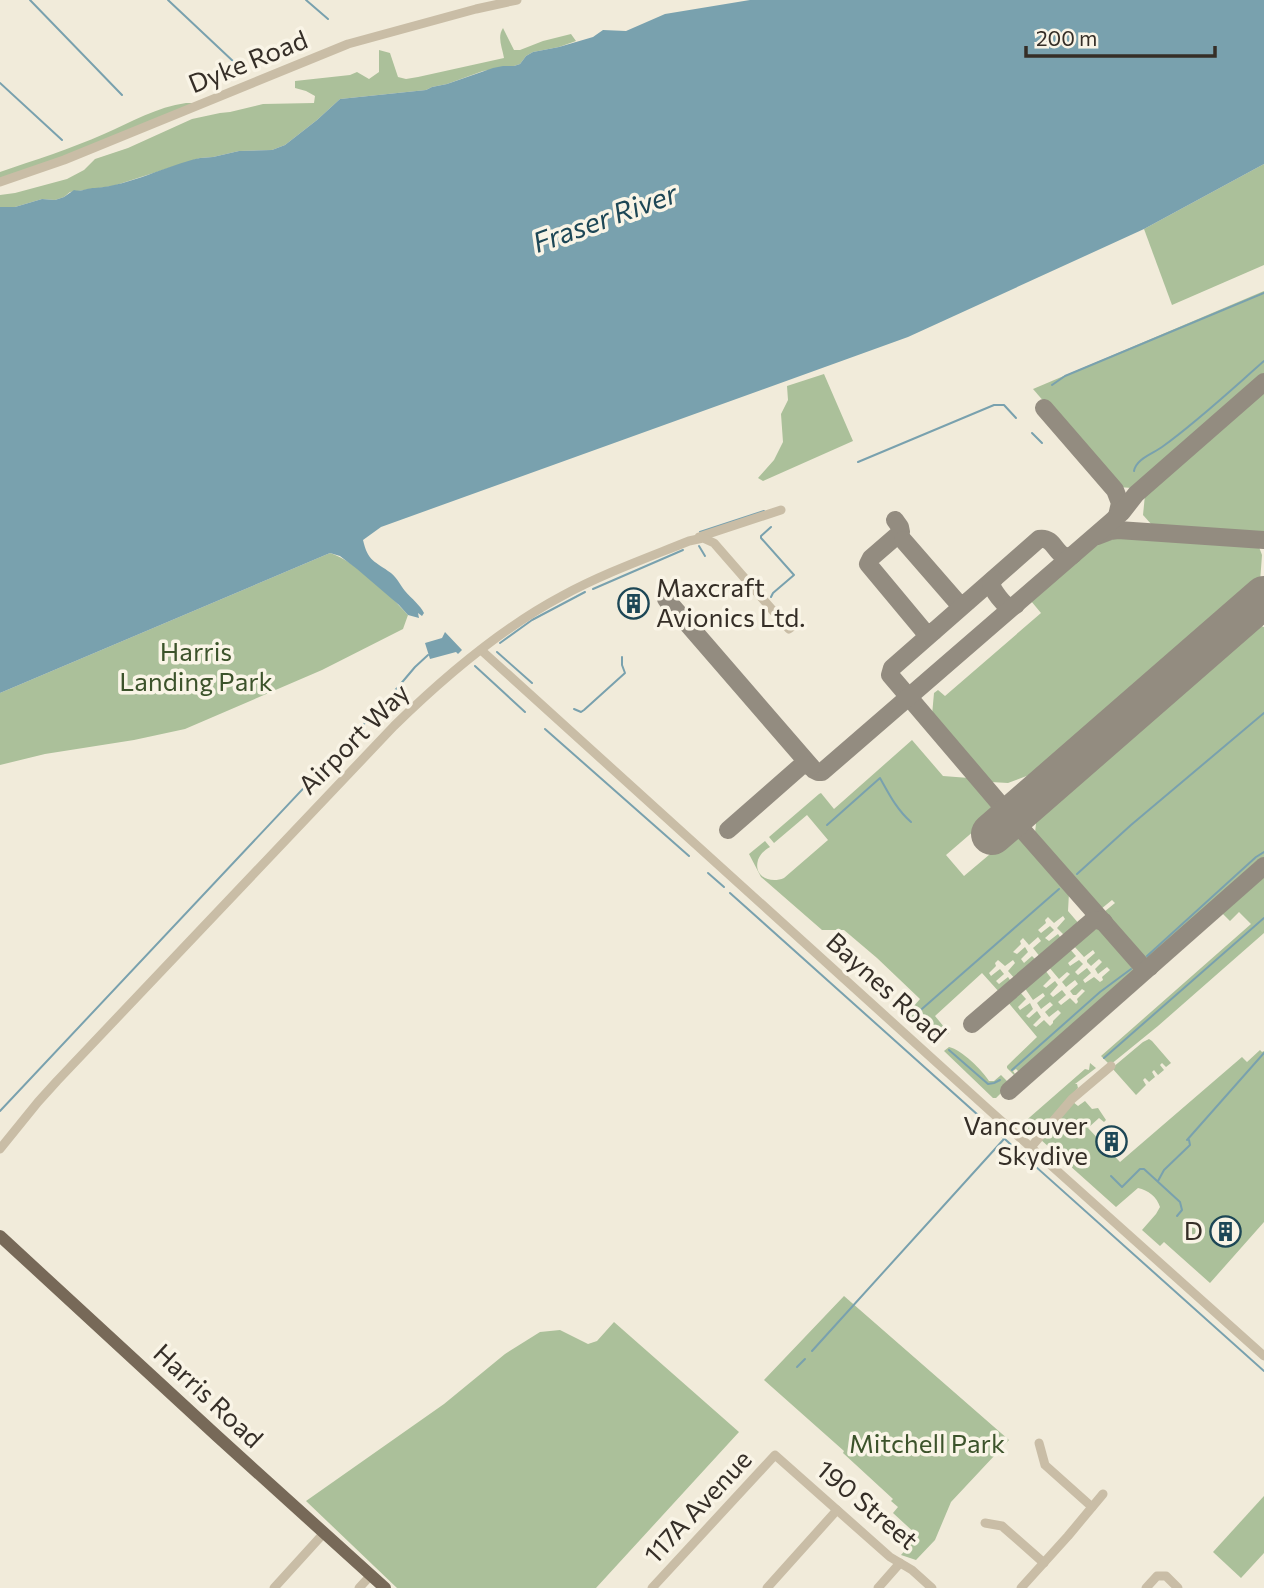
<svg xmlns="http://www.w3.org/2000/svg" width="1264" height="1588" font-family="Commissioner,sans-serif">
<style>
.green{fill:#abc09a}
.water{fill:#79a1ae}
.lines{fill:none;stroke-linecap:round;stroke-linejoin:round}
.stream{stroke:#79a1ae;stroke-width:2}
.taxiway{stroke:#938c80;stroke-width:18}
.runway{stroke:#938c80;stroke-width:42}
.minor{stroke:#c9bda6;stroke-width:9}
.major{stroke:#776958;stroke-width:12}
.labels{text-anchor:middle;stroke-width:7;stroke-linejoin:round;paint-order:stroke}
.street-label{font-size:26px;fill:#352e27;stroke:#f9f4e6}
.poi-label{font-size:26px;fill:#352e27;stroke:#f9f4e6;text-anchor:end}
.park-label{font-size:26px;fill:#3c532b;stroke:#f9f4e6}
.water-label{font-size:28px;font-style:italic;fill:#1d4756;stroke:#f9f4e6}
</style>
<rect width="100%" height="100%" fill="#f1ebda"/>
<!-- green -->
<g class="green">
<path d="M503 28 514 50H520L543 41 571 34 576 41 559 47 533 52 526 56 520 64 514 66 483 71 447 84 432 87 426 90 340 99 317 120 285 145 272 150 239 151 213 157 200 158 113 186 70 192 64 197 55 200 42 199 15 207H0V195L15 193 67 179 84 170 95 159 128 148 192 119 220 113 230 112 263 104 314 103 315 96 306 91 295 88V81L350 75 357 72 369 79 379 72V50L390 53 398 77 406 79 418 77 504 58C502 47 497 37 503 28Z"/>
<path d="M186 103H196L57 159 0 179V172C35 160 70 149 104 134 131 122 157 107 186 103Z"/>
<path d="M1264 164V265L1172 305 1144 229Z"/>
<path d="M1264 291V374L1132 488 1118 487 1033 389Z"/>
<path d="M824 374 853 441 763 481 758 478 774 460 783 442 781 414 788 400 787 386Z"/>
<path d="M1264 392V533L1152 525 1143 515 1145 495Z"/>
<path d="M1119 537 1259 547 1262 555 1260 582 1045 769 1008 783 991 782 932 715 934 693 938 690 945 696 1041 613 1031 601 1096 545Z"/>
<path d="M330 553C354 560 391 596 408 615L403 629 322 670 185 729 134 740 45 754 0 765V693Z"/>
<path d="M1255 624 1264 627V862L1210 910 1207 908 1147 960 1143 957 1104 912 1115 903 1112 900 1101 909 1035 833 1037 814Z"/>
<path d="M912 740 943 776 969 778 997 811 946 855 964 876 1015 833 1026 842 1069 893 1068 911 1080 925 1066 937 1057 928 1065 919 1063 916 1054 923 1048 917 1045 920 1046 923 1038 930 1041 933 1050 926 1054 930 1045 938 1049 941 1058 934 1062 940 1041 958 1033 948 1041 941 1038 937 1029 945 1023 938 1020 941 1021 944 1013 952 1017 954 1025 947 1028 952 1021 959 1024 963 1032 956 1037 961 1016 980 1008 971 1015 963 1013 960 1005 966 998 960 995 963 996 966 989 973 991 976 1000 969 1004 974 996 981 999 984 1008 977 1012 983 1000 993 982 973 935 1016 949 1033 936 1044 900 1011 907 1014 920 999 877 958 844 930H822L761 877 749 854 765 841 770 847C765 850 760 854 758 860 753 877 771 884 784 878L828 840 807 815 774 843 769 837 819 794 821 793 834 809Z"/>
<path d="M1264 870V933L1158 1026 1110 1065 1101 1056 1251 924 1239 912 1230 921 1219 910Z"/>
<path d="M1095 925H1097L1133 966 1135 971 1019 1072 1016 1069 1013 1071 1015 1074 1014 1075 1007 1068V1066L1037 1037 1007 1001 1019 991 1026 999 1018 1007 1020 1010 1030 1003 1033 1009 1026 1016 1029 1018 1037 1011 1041 1017 1033 1025 1036 1027 1044 1020 1050 1026 1053 1023V1021L1061 1013 1058 1010 1049 1017 1045 1012 1053 1005 1050 1002 1041 1009 1037 1003 1045 996 1043 993 1033 1000 1024 987 1045 970 1051 978 1043 986 1046 988 1055 981 1058 985 1050 994 1053 997 1062 990 1066 995 1058 1002 1061 1005 1070 998 1076 1004 1078 1002 1077 999 1085 991 1082 989 1076 995H1073L1070 991 1078 984 1075 980 1066 987 1062 982 1070 974 1067 972 1059 979 1048 966 1069 948 1076 956 1068 963 1070 966 1079 960 1083 964 1075 972 1078 975 1087 968 1091 973 1083 980 1085 983 1094 977 1100 982 1103 980 1102 977 1110 970 1107 967 1098 974 1095 969 1102 962 1099 959 1091 966 1087 962V960L1095 953 1093 950 1084 957 1073 945Z"/>
<path d="M1149 1039 1152 1041 1171 1063 1166 1067 1162 1063 1160 1065 1164 1070 1158 1075 1154 1070 1152 1072 1155 1077 1149 1082 1145 1078 1143 1080 1146 1085 1136 1095 1112 1068 1143 1042Z"/>
<path d="M949 1047C962 1050 982 1070 989 1081H994L1001 1075 1010 1084 996 1098H993L944 1051Z"/>
<path d="M1260 1050 1262 1052 1264 1051V1222L1210 1283 1164 1242 1160 1246 1142 1230 1156 1214 1160 1207C1157 1197 1148 1190 1138 1188L1116 1207 1040 1139 1073 1102 1078 1106 1085 1101 1092 1109 1098 1108 1106 1120 1104 1122 1099 1118 1088 1128 1120 1162 1242 1057 1247 1062Z"/>
<path d="M1090 1063 1096 1068 1075 1084H1077L1078 1088 1035 1135 1022 1124 1085 1069 1089 1070Z"/>
<path d="M844 1296 1009 1440 951 1502 935 1540 916 1560 901 1555 918 1536 893 1513 898 1507 891 1501 893 1499 843 1453 844 1451 764 1380Z"/>
<path d="M614 1322 739 1432 596 1588H397L306 1501 444 1404 505 1354 540 1332 560 1330 588 1344 597 1341Z"/>
<path d="M1264 1496V1553L1241 1578 1213 1552Z"/>
</g>
<!-- water -->
<g class="water">
<path d="M750 0H1264V164L1144 229 908 337 381 527 363 540C368 562 375 561 391 573 398 579 400 585 405 591 412 599 420 605 424 613L422 616 418 613 419 618 408 615 399 605 357 569 340 556 330 553 0 693V207H15L42 199 55 200 64 197 74 190C82 192 86 188 95 188 132 185 164 166 200 158L213 157 239 151 272 150 285 145 317 120 340 99 426 90 432 87 447 84 493 68 503 66H514L520 64 526 56 533 52 559 47 593 37 603 30 626 31 665 14Z"/>
<path d="M445 632 462 650 458 654 456 652 430 659 425 643 442 638Z"/>
</g>
<g class="lines">
<!-- stream -->
<g class="stream">
<path d="M30 0 122 95"/>
<path d="M168 0 235 63"/>
<path d="M306 0 328 19"/>
<path d="M0 83 62 140"/>
<path d="M1052 385 1065 376 1264 293"/>
<path d="M1032 433 1042 443"/>
<path d="M858 462 994 405H1004L1016 418"/>
<path d="M1134 471C1136 459 1152 454 1162 447 1198 421 1231 390 1264 361"/>
<path d="M771 527 761 536V538L794 575 773 593 771 597"/>
<path d="M700 532 764 511"/>
<path d="M699 546 705 556"/>
<path d="M593 589 683 550"/>
<path d="M500 643 532 620 585 592"/>
<path d="M497 652 532 683"/>
<path d="M475 666 525 712"/>
<path d="M574 709 581 712 584 710 625 673 622 665V657"/>
<path d="M545 729 689 856"/>
<path d="M827 825 880 778C889 794 897 810 911 822"/>
<path d="M708 873 724 887"/>
<path d="M1077 874 1131 825 1264 713"/>
<path d="M730 893 1264 1371"/>
<path d="M1147 956 1256 857 1264 852"/>
<path d="M938 1039 915 1015 1059 889"/>
<path d="M949 1050 988 1084 994 1083 1000 1080"/>
<path d="M1104 1058 1264 918"/>
<path d="M1012 1070 1100 992 1131 969"/>
<path d="M0 1111 393 693 415 667 428 655"/>
<path d="M1187 1140 1264 1053"/>
<path d="M1111 1176 1122 1187 1140 1169H1144L1180 1202 1182 1210 1177 1216"/>
<path d="M1158 1181 1164 1170 1190 1145 1189 1140"/>
<path d="M812 1351 1004 1139"/>
<path d="M797 1367 805 1359"/>
</g>
<!-- taxiway -->
<g class="taxiway">
<path d="M1044 408 1115 490 1120 503 1117 516"/>
<path d="M895 520 900 527 901 532 871 558 868 564 923 630 928 633 934 631"/>
<path d="M1097 536 1110 531 1118 530 1264 540"/>
<path d="M903 540 957 602 962 604 967 602"/>
<path d="M1073 555C1055 562 1057 536 1039 539L892 668 890 675 1011 817 1142 966 1147 968 1150 967"/>
<path d="M994 579 991 583C992 589 1004 607 1011 607 1013 607 1014 605 1016 605"/>
<path d="M666 599 814 770 818 772H822L1112 521 1122 512 1136 494 1264 382"/>
<path d="M728 830 801 766 807 765 811 767"/>
<path d="M972 1024 1092 921 1097 920 1104 922"/>
<path d="M1009 1091 1264 866"/>
</g>
<!-- runway -->
<path class="runway" d="M992 834 1264 597"/>
<!-- minor -->
<g class="minor">
<path d="M0 182 64 160 348 44 476 9 517 0"/>
<path d="M699 537 781 510"/>
<path d="M481 650 988 1109 1264 1356"/>
<path d="M1031 1147 1072 1099 1111 1066"/>
<path d="M0 1149 38 1102 57 1081 394 726C444 677 500 629 562 596 602 574 647 558 689 541L703 538 714 543 789 629 797 623"/>
<path d="M1039 1443 1045 1465 1092 1507"/>
<path d="M985 1523 1002 1526 1044 1563"/>
<path d="M274 1588 324 1533"/>
<path d="M359 1588 371 1575"/>
<path d="M652 1588 775 1455 890 1557 912 1570 932 1588"/>
<path d="M767 1588 837 1510"/>
<path d="M878 1588 900 1563"/>
<path d="M1021 1588 1068 1536 1103 1494"/>
<path d="M1146 1588 1157 1576H1166L1178 1588"/>
</g>
<!-- major -->
<path class="major" d="M0 1236 217 1436 385 1588"/>
</g>
<!-- icons -->
<defs>
<symbol id="building-ring" viewBox="-11 -11 22 22"><circle r="9.5" fill="#f9f4e6" stroke="#1d4756" stroke-width="1.5"/><path d="M-4-6H4V6H1V3H-1V6H-4ZM-2.5-4.3h1.7v1.8h-1.7ZM.8-4.3h1.7v1.8H.8ZM-2.5-1h1.7V.8h-1.7ZM.8-1h1.7V.8H.8Z" fill="#1d4756"/></symbol>
</defs>
<g fill-rule="evenodd">
<use href="#building-ring" x="616" y="586" width="35" height="35"/>
<use href="#building-ring" x="1094" y="1124" width="35" height="35"/>
<use href="#building-ring" x="1208" y="1214" width="35" height="35"/>
</g>
<g class="labels">
<!-- street labels -->
<g class="street-label">
<text transform="translate(248 62) rotate(-22)" y="9">Dyke Road</text>
<text transform="translate(354 739) rotate(-45)" y="9">Airport Way</text>
<text transform="translate(886 988) rotate(42)" y="9">Baynes Road</text>
<text transform="translate(208 1396) rotate(43)" y="9">Harris Road</text>
<text transform="translate(867 1505) rotate(40)" y="9">190 Street</text>
<text transform="translate(698 1507) rotate(-47)" y="9">117A Avenue</text>
</g>
<!-- poi labels -->
<g class="poi-label">
<text x="656" y="597" text-anchor="start">Maxcraft<tspan x="656" dy="30">Avionics Ltd.</tspan></text>
<text x="1088" y="1135">Vancouver<tspan x="1088" dy="30">Skydive</tspan></text>
<text x="1203" y="1240">D</text>
</g>
<!-- park labels -->
<g class="park-label">
<text x="196" y="661">Harris<tspan x="196" dy="30">Landing Park</tspan></text>
<text x="927" y="1453">Mitchell Park</text>
</g>
<!-- water labels -->
<g class="water-label">
<text transform="translate(605 218) rotate(-20)" y="10">Fraser River</text>
</g>
</g>
<!-- scale -->
<path d="M1026 46v10h189v-10" fill="none" stroke="#352e27" stroke-width="3.5"/>
<text x="1036" y="46" font-size="21" fill="#352e27" stroke="#f9f4e6" stroke-width="5" paint-order="stroke">200 m</text>
</svg>
